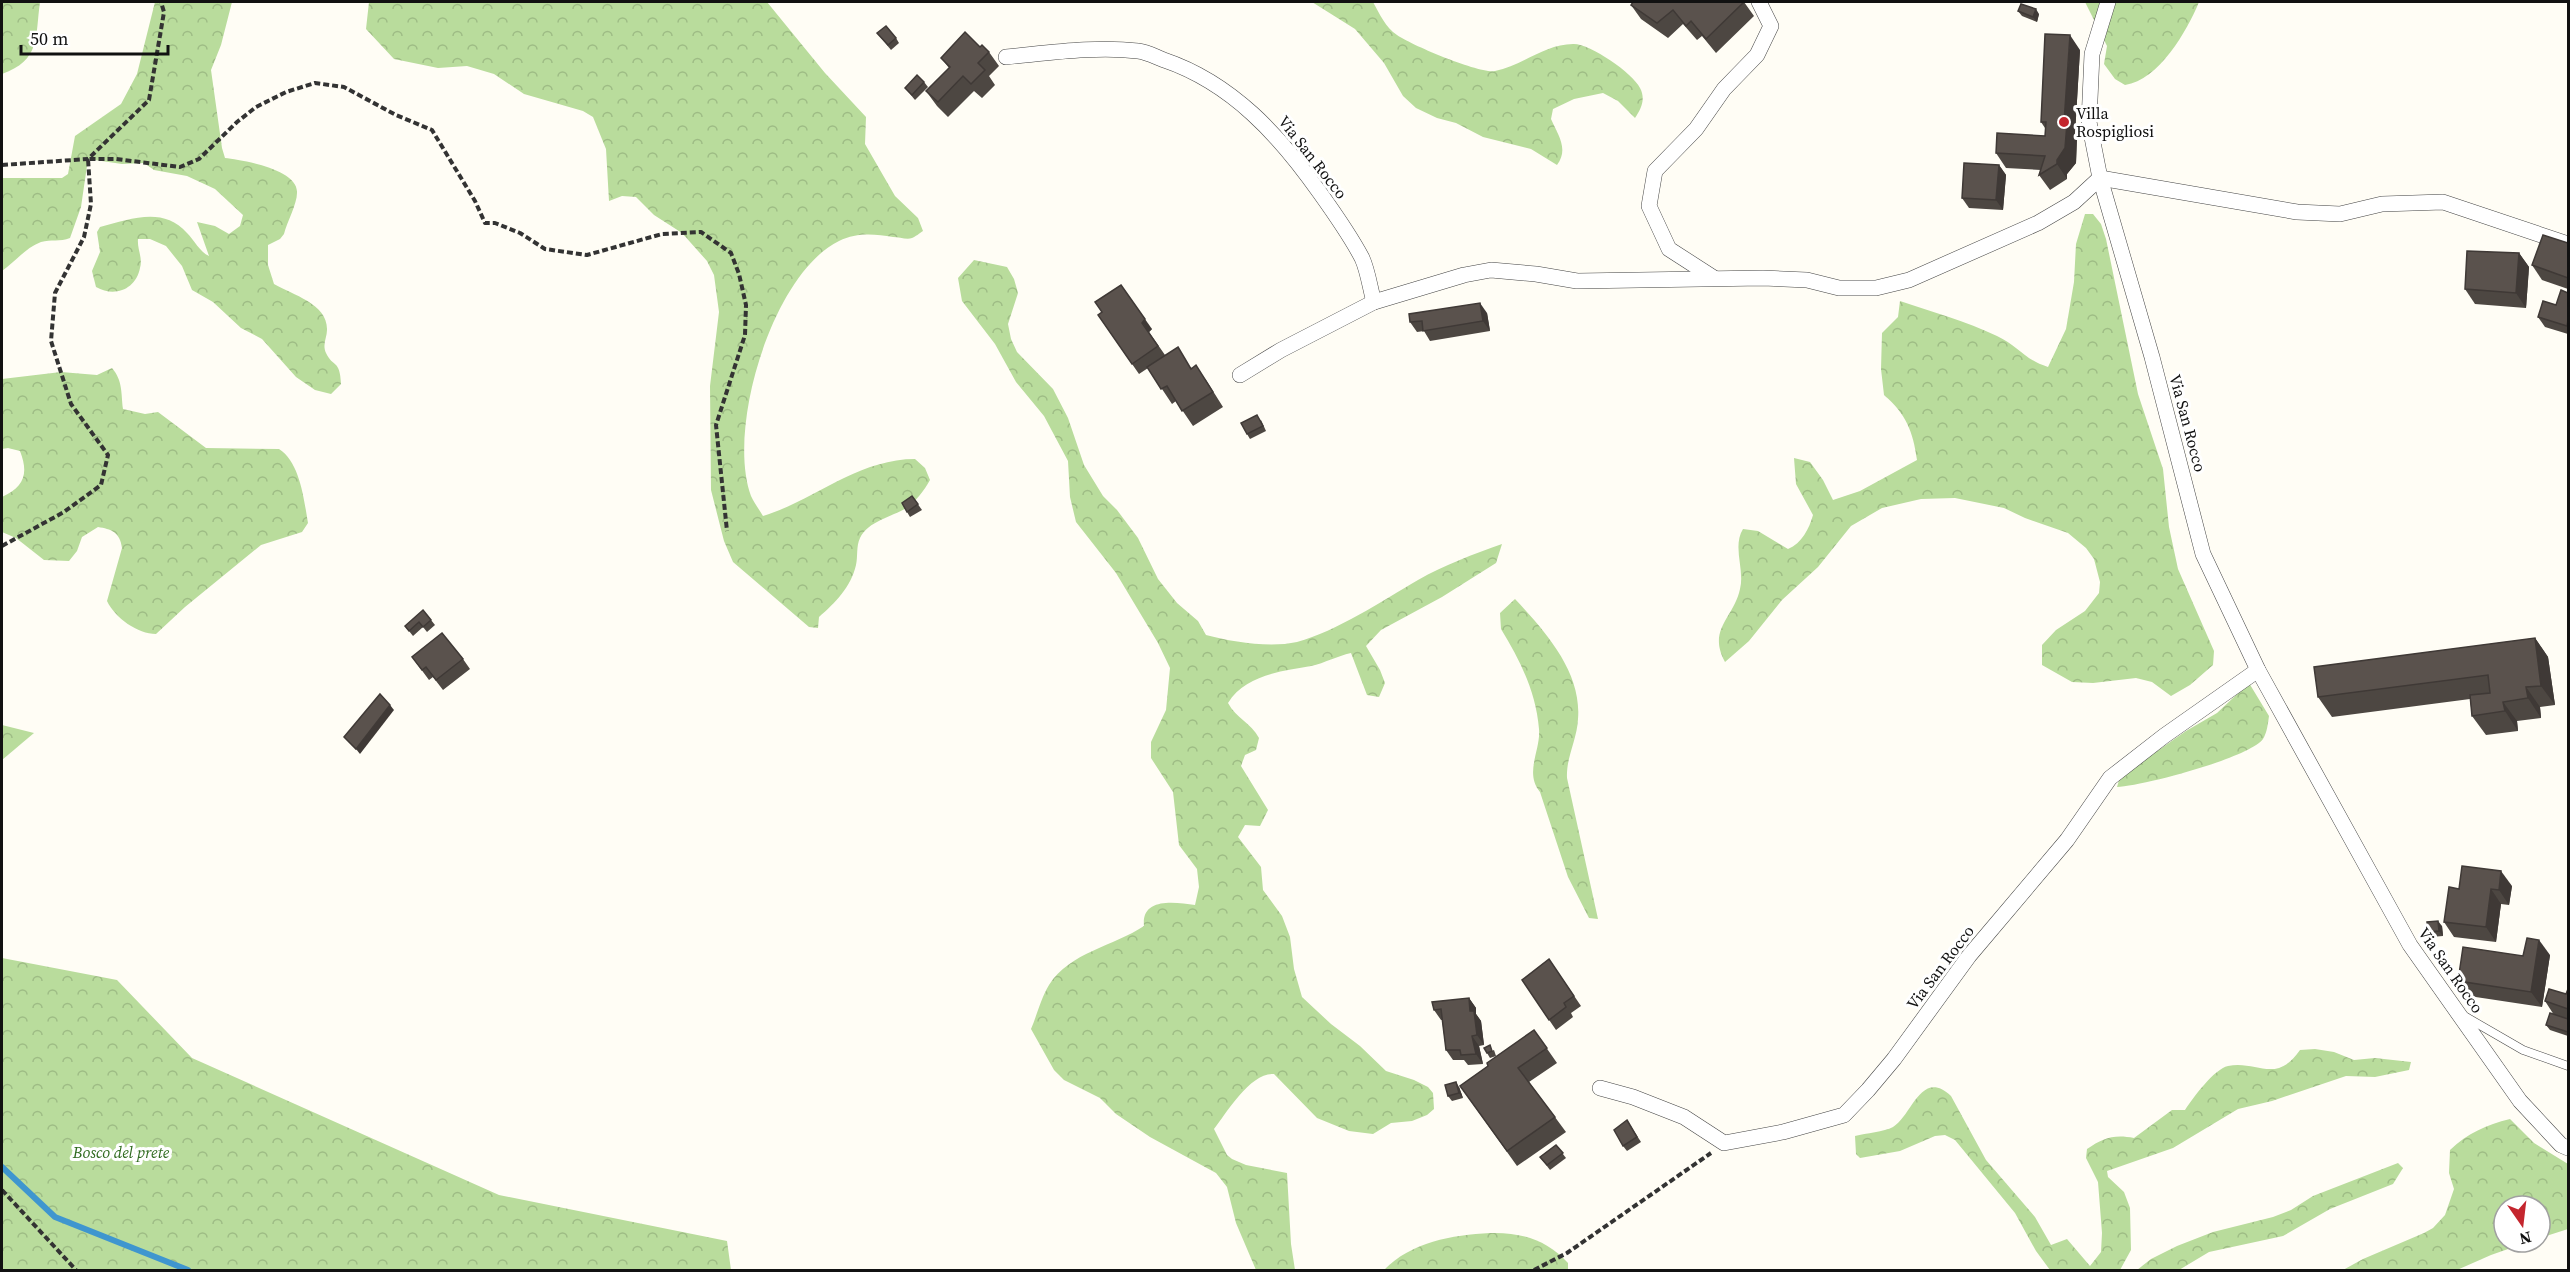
<svg xmlns="http://www.w3.org/2000/svg" width="2570" height="1272" font-family="'Source Serif 4',serif">
<style>
.forest{fill:url(#forest-crowns)}
.lines{fill:none;stroke-linecap:round;stroke-linejoin:round}
.stream{stroke:#3f96cf;stroke-width:6}
.lane-casing{stroke:#444;stroke-width:9}
.street-casing{stroke:#444;stroke-width:16}
.path{stroke:#333;stroke-width:4;stroke-dasharray:6 3;stroke-linecap:butt}
.lane{stroke:#fff;stroke-width:8}
.street{stroke:#fff;stroke-width:15}
.wall{fill:#4d4742}
.shaded-wall{fill:#3f3936}
.building{fill:#5a524d;stroke:#3f3936;stroke-width:1.5}
.poi-dot{fill:#c4262e;stroke:#fff;stroke-width:2}
.labels{text-anchor:middle;stroke-width:6;stroke-linejoin:round;paint-order:stroke}
.poi-label{font-size:16px;fill:#111;stroke:#fff;text-anchor:start}
.street-label{font-size:16px;fill:#111;stroke:#fff}
.park-label{font-size:16px;font-style:italic;fill:#2f6b1f;stroke:#fff}
</style>
<defs>
<pattern id="forest-crowns" width="20" height="18" patternUnits="userSpaceOnUse" patternTransform="scale(1.5)"><rect width="20" height="18" fill="#b9dc9c"/><path d="M2 6a3 3 0 1 1 6 0M12 15a3 3 0 1 1 6 0" fill="none" stroke="#9ebc85"/></pattern>
</defs>
<rect width="100%" height="100%" fill="#fffdf5"/>
<!-- forest -->
<g class="forest">
<path d="M2 2H40C35 37 41 60 2 74Z"/>
<path d="M155 2H232L221 45 211 70 222 148 225 158C242 160 299 169 297 193 297 204 287 222 284 234L280 239 268 245V265L274 284C293 295 328 304 327 330 327 338 322 344 326 353 333 368 340 359 341 384L331 394 315 390 296 377 262 339 241 328 213 302 192 290 182 266 166 246 150 239H138C137 249 143 258 140 268 136 289 115 298 96 287L92 271 100 252 97 232 100 227C131 219 163 206 187 233 194 240 200 252 209 256L197 222 215 226 229 234 240 226 243 215 215 189 187 176 154 170 144 163 122 164 88 159 81 207 70 238C60 242 51 239 41 242 25 248 15 262 2 271V178H62L68 174 75 136 121 104 137 74Z"/>
<path d="M369 2H767L825 73 866 117 865 144 895 196 918 218 923 231C920 233 915 237 912 238 907 240 899 237 893 237 875 234 857 232 839 241 773 273 726 428 751 496 754 503 759 509 763 516 815 500 858 459 915 459L925 468 930 480C924 491 916 501 906 508 892 517 868 521 860 538 856 546 858 557 856 565 851 587 835 603 819 617L818 628 809 627 733 562 724 541 711 490 710 386 719 312 714 275 707 261 682 233 654 215 636 197 622 196 609 201 606 149 593 117 583 111 524 94 494 74 467 66 438 68 394 59 366 29Z"/>
<path d="M1312 2H1373C1379 13 1386 28 1397 35 1411 45 1480 74 1495 71 1521 66 1545 44 1573 44 1589 43 1633 73 1640 88 1646 99 1641 109 1635 118L1618 101 1603 93 1574 99 1553 109 1551 119C1558 135 1569 149 1557 165L1531 149 1483 137 1456 123 1437 118 1416 108 1403 96 1384 63 1355 29Z"/>
<path d="M2085 2H2199C2187 31 2159 80 2125 85L2115 79 2104 64 2107 46Z"/>
<path d="M2085 214H2093L2101 224 2106 239 2138 394 2163 469 2169 527 2178 569 2214 651 2213 665 2190 685 2171 696 2152 682 2136 678 2093 683 2072 682 2042 665V645L2056 630 2085 611 2099 593 2100 582 2094 559 2086 548 2068 533 2025 518 2004 508 1955 498 1921 499 1882 508 1851 526 1818 567 1782 600 1749 641 1725 662C1707 629 1734 618 1740 589 1745 569 1732 547 1743 529L1758 531 1788 549C1802 543 1809 529 1813 515L1796 484 1794 458 1810 462 1823 480 1833 500 1860 491 1917 460C1913 431 1906 414 1884 395L1881 369 1882 333 1898 317 1900 301C1932 312 1966 321 1997 336 2018 346 2025 360 2048 367L2066 329 2074 282 2076 244Z"/>
<path d="M974 260 1007 267 1014 279 1018 293 1008 324 1011 339 1017 352 1053 389 1068 418 1084 465 1103 496 1117 510 1138 538 1158 579 1177 603 1198 621 1206 635C1232 642 1270 648 1297 642 1337 631 1382 601 1418 580 1444 565 1474 554 1502 544L1496 563 1442 597 1381 630 1366 646 1380 670 1385 683 1379 697 1367 695 1351 653C1337 656 1325 663 1311 666 1282 671 1245 675 1228 703 1236 718 1251 723 1259 738L1256 750 1245 755 1241 766 1268 810 1260 826 1245 825 1238 837 1261 867 1263 890 1282 916 1290 937 1294 969 1302 997 1331 1024 1360 1046 1386 1071 1414 1080 1428 1087 1433 1093 1434 1109 1427 1115 1412 1121 1391 1123 1373 1134 1349 1131 1317 1118 1274 1074C1251 1072 1227 1112 1214 1129L1227 1155 1232 1159 1246 1165 1287 1173 1291 1244 1295 1270H1256L1236 1223 1227 1187 1216 1173 1150 1137 1116 1114 1100 1098 1064 1080 1054 1070 1031 1029C1037 1015 1041 998 1049 985 1070 952 1114 946 1144 926 1141 897 1175 902 1195 905L1199 887 1197 869 1179 845 1173 792 1151 758V742L1166 710 1170 668 1158 643 1116 573 1076 522 1070 497 1068 461 1044 416 1016 382 995 344 962 301 958 278Z"/>
<path d="M112 368C123 381 121 393 123 409L145 414 158 412 206 448 279 449C300 462 304 500 308 523L302 532 261 545 185 607 156 634C138 634 115 618 107 601L122 548C120 532 111 529 98 527L82 537 77 551 69 561 44 560 16 538 2 532V497C24 487 29 474 20 451L8 448 2 449V379L61 372 97 375Z"/>
<path d="M1515 599C1545 631 1582 672 1578 719 1577 740 1566 757 1567 778L1598 919 1589 918 1568 877 1540 792C1524 773 1541 750 1539 729 1536 692 1520 660 1501 629L1500 613Z"/>
<path d="M2249 683 2269 716C2268 723 2267 733 2263 739 2249 758 2142 786 2117 787L2120 777 2186 731 2217 713Z"/>
<path d="M2 725 34 733 2 760Z"/>
<path d="M2 958 117 980 192 1058 499 1195 727 1241 731 1270H2Z"/>
<path d="M2315 1049 2334 1052 2354 1060 2375 1058 2411 1062 2409 1070 2375 1077 2346 1076 2272 1101 2238 1109 2173 1148 2107 1171 2108 1177 2124 1192 2130 1208 2131 1250 2120 1270H2050L2036 1251 2015 1213 1955 1140 1945 1135 1935 1136 1900 1151 1860 1158 1856 1154 1855 1136C1866 1133 1884 1132 1893 1127 1912 1116 1921 1068 1951 1096L1986 1160 2035 1217 2051 1245 2067 1239 2090 1266 2101 1252 2102 1233 2098 1182 2086 1158 2087 1149C2103 1138 2114 1134 2134 1138L2172 1110H2185C2193 1098 2214 1069 2228 1066 2257 1060 2276 1085 2300 1050Z"/>
<path d="M2510 1119 2534 1143 2568 1164V1229L2540 1238V1206H2504V1242H2528L2491 1255 2457 1270H2343L2363 1259 2424 1233 2433 1228 2445 1215 2454 1189 2449 1173 2450 1150C2468 1133 2486 1125 2510 1119Z"/>
<path d="M2398 1163 2403 1168 2393 1184 2330 1209 2283 1236 2209 1252 2179 1270H2137L2151 1259 2177 1246 2213 1232 2273 1217 2291 1210 2313 1196Z"/>
<path d="M1490 1233C1521 1232 1547 1240 1568 1263V1270H1384C1411 1242 1452 1235 1490 1233Z"/>
</g>
<g class="lines">
<!-- stream -->
<path class="stream" d="M2 1167 55 1217 188 1270"/>
<defs>
<path id="lane" d="M2466 1017 2523 1050 2568 1066"/>
<g id="street">
<path d="M2108 2 2092 54 2089 122 2100 178 2152 357 2203 554 2258 670 2410 945 2520 1101 2561 1145 2568 1148"/>
<path d="M1006 57C1049 53 1095 46 1138 51 1147 52 1156 57 1164 60 1232 83 1280 136 1320 193 1335 214 1350 235 1362 258 1368 271 1370 288 1374 302"/>
<path d="M1714 278 1669 249 1649 206 1655 171 1696 129 1724 89 1757 55 1771 26 1759 2"/>
<path d="M1240 375 1281 350 1374 302 1464 275 1491 270 1536 274 1577 281 1763 278 1807 280 1839 288H1876L1909 280 2038 223 2074 202 2100 178 2297 212 2340 214 2382 204 2443 202 2568 244"/>
<path d="M1600 1088 1633 1097 1684 1117 1724 1143 1783 1132 1844 1115 1868 1090 1894 1059 1969 956 2067 840 2110 778 2164 736 2258 670"/>
</g>
</defs>
<!-- lane casing -->
<use href="#lane" class="lane-casing"/>
<!-- street casing -->
<use href="#street" class="street-casing"/>
<!-- path -->
<g class="path">
<path d="M2 165 88 159 149 100 164 12 161 2"/>
<path d="M2 546 64 512 101 485 108 455 71 404 51 341 55 293 84 237 91 204 88 159H116L180 167 199 159 237 122 256 107 286 92 315 83 344 87 396 115 432 130 475 201 485 223H495L520 233 545 249 587 255 662 234 701 232 731 253 739 274 746 305 745 335 716 425 727 531"/>
<path d="M2 1190 76 1270"/>
<path d="M1534 1270 1567 1253 1711 1153"/>
</g>
<!-- lane -->
<use href="#lane" class="lane"/>
<!-- street -->
<use href="#street" class="street"/>
</g>
<!-- wall -->
<g class="wall">
<path d="M1744 2 1754 16 1716 53 1702 36 1697 40 1683 24 1668 38 1641 19 1631 5Z"/>
<path d="M2018 11 2039 14 2037 22 2022 16Z"/>
<path d="M877 33 896 38 899 43 891 50Z"/>
<path d="M980 47 989 52 999 66 989 76 995 85 982 98 974 91 948 117 937 106 926 91 949 68 941 58Z"/>
<path d="M2080 50 2075 134 2077 137 2076 163 2067 174V179L2050 190 2039 175 2041 170 2006 168 1996 153 2045 136V128L2041 122Z"/>
<path d="M924 82 928 87 915 100 905 88Z"/>
<path d="M1999 165 2006 175 2003 210 1969 208 1962 198Z"/>
<path d="M2568 243V289L2542 280 2532 265Z"/>
<path d="M2519 253 2529 267 2526 308 2475 304 2465 289Z"/>
<path d="M2568 293V334L2545 327 2538 317 2556 305Z"/>
<path d="M1487 313 1490 331 1430 341 1424 331 1417 332 1410 322Z"/>
<path d="M1098 315 1152 329 1149 332 1165 355 1192 368 1206 380 1223 407 1193 426 1176 401 1172 404 1148 368 1139 374Z"/>
<path d="M1261 420 1266 431 1250 439 1247 434Z"/>
<path d="M912 496 922 510 910 517 907 512Z"/>
<path d="M431 620 435 625 427 632 423 627 413 636 405 626Z"/>
<path d="M2535 638 2548 657 2555 705 2540 707 2541 718 2517 721 2518 731 2486 735 2472 716 2470 699 2332 717 2318 697Z"/>
<path d="M412 657 463 659 470 669 443 690 433 677 429 680Z"/>
<path d="M2512 886 2509 905 2501 904 2496 942 2454 937 2444 922 2459 889Z"/>
<path d="M2442 926 2443 936 2431 937 2428 932Z"/>
<path d="M2550 955 2542 1007 2469 996 2458 981 2523 956Z"/>
<path d="M1549 959 1581 1006 1571 1013 1573 1017 1556 1030 1522 980Z"/>
<path d="M2568 989V1036L2550 1030 2546 1025 2554 1015 2545 1001 2566 994Z"/>
<path d="M1469 998 1476 1008V1014L1481 1021 1484 1045 1479 1046 1483 1064 1468 1065 1464 1060H1453L1446 1050 1442 1020H1441L1434 1010Z"/>
<path d="M1534 1030 1557 1063 1529 1082 1566 1132 1517 1166 1460 1086 1488 1066Z"/>
<path d="M1494 1050 1496 1056 1490 1058 1487 1053Z"/>
<path d="M1459 1087 1463 1098 1452 1101 1448 1096Z"/>
<path d="M1627 1120 1641 1142 1627 1151 1623 1146Z"/>
<path d="M1556 1145 1566 1158 1550 1170 1540 1157Z"/>
</g>
<!-- shaded-wall -->
<g class="shaded-wall">
<path d="M2036 9 2039 14 2037 22 2033 17Z"/>
<path d="M2070 35 2080 50 2075 134 2077 137 2076 163 2067 174V179L2057 164 2064 123Z"/>
<path d="M1999 165 2006 175 2003 210 1996 200Z"/>
<path d="M2519 253 2529 267 2526 308 2516 293Z"/>
<path d="M1121 285 1152 329 1149 332 1142 323Z"/>
<path d="M1480 303 1487 313 1490 331 1483 321Z"/>
<path d="M2535 638 2548 657 2555 705 2541 686Z"/>
<path d="M2526 687 2540 707 2541 718 2528 698Z"/>
<path d="M2503 702 2517 721 2518 731 2505 711Z"/>
<path d="M390 705 394 710 360 754 356 749Z"/>
<path d="M2501 871 2512 886 2509 905 2499 890Z"/>
<path d="M2491 889 2501 904 2496 942 2486 927Z"/>
<path d="M2438 921 2442 926 2443 936 2439 931Z"/>
<path d="M2539 940 2550 955 2542 1007 2531 992Z"/>
<path d="M1469 998 1476 1008V1014L1481 1021 1484 1045 1477 1035 1470 1011Z"/>
<path d="M1472 1036 1479 1046 1483 1064 1476 1054Z"/>
<path d="M1456 1082 1459 1087 1463 1098 1459 1093Z"/>
</g>
<!-- building -->
<g class="building">
<path d="M1633 2H1744L1706 39 1691 21 1686 26 1673 10 1657 23 1631 5Z"/>
<path d="M2021 4 2036 9 2033 17 2018 11Z"/>
<path d="M886 26 896 38 888 45 877 33Z"/>
<path d="M965 32 980 47 982 45 989 52 978 63 985 70 971 84 963 76 938 102 926 91 950 67 941 58Z"/>
<path d="M2045 34 2070 35 2064 123H2067L2065 148 2057 160V164L2039 175 2045 156 1996 153 1997 133 2045 136 2046 122H2041Z"/>
<path d="M917 75 924 82 912 95 905 88Z"/>
<path d="M1964 163 1999 165 1996 200 1962 198Z"/>
<path d="M2543 235 2568 243V278L2532 265Z"/>
<path d="M2467 251 2519 253 2516 293 2465 289Z"/>
<path d="M1121 285 1145 319 1142 323 1158 346 1132 364 1098 315 1102 312 1095 302Z"/>
<path d="M2561 290 2568 293V320L2567 326 2538 317 2543 301 2556 305Z"/>
<path d="M1480 303 1483 321 1423 331 1422 321 1410 322 1409 314Z"/>
<path d="M1178 347 1191 369 1196 365 1213 392 1182 411 1167 386 1161 389 1147 367Z"/>
<path d="M1257 415 1263 426 1247 434 1241 423Z"/>
<path d="M912 496 918 504 907 512 902 503Z"/>
<path d="M423 610 431 620 423 627 419 622 409 631 405 626Z"/>
<path d="M442 633 463 659 436 680 426 667 422 670 412 657Z"/>
<path d="M2535 638 2541 686 2526 687 2528 698 2503 702 2505 711 2472 716 2470 695 2490 693 2488 675 2318 697 2314 667Z"/>
<path d="M380 694 390 705 356 749 344 737Z"/>
<path d="M2462 866 2501 871 2499 890 2491 889 2486 927 2444 922 2449 887 2459 889Z"/>
<path d="M2438 921 2439 931 2428 932 2427 922Z"/>
<path d="M2527 938 2539 940 2531 992 2458 981 2463 947 2523 956Z"/>
<path d="M1549 959 1574 996 1564 1003 1566 1007 1549 1020 1522 980Z"/>
<path d="M2549 989 2566 994 2568 989V1009L2545 1001Z"/>
<path d="M1469 998 1470 1011H1474L1477 1035 1472 1036 1476 1054 1461 1055 1460 1050H1446L1441 1009 1434 1010 1432 1002Z"/>
<path d="M2550 1013 2568 1019V1032L2546 1025Z"/>
<path d="M1534 1030 1547 1048 1518 1068 1555 1117 1507 1151 1460 1086 1488 1066 1487 1063Z"/>
<path d="M1490 1045 1492 1051 1487 1053 1484 1048Z"/>
<path d="M1456 1082 1459 1093 1448 1096 1445 1085Z"/>
<path d="M1627 1120 1637 1137 1623 1146 1614 1130Z"/>
<path d="M1556 1145 1563 1153 1547 1165 1540 1157Z"/>
</g>
<!-- markers -->
<circle class="poi-dot" cx="2064" cy="122" r="6"/>
<g class="labels">
<!-- poi labels -->
<g class="poi-label">
<text x="2076" y="119">Villa<tspan x="2076" dy="18">Rospigliosi</tspan></text>
</g>
<!-- street labels -->
<g class="street-label">
<text transform="translate(1313 157) rotate(52)" y="6">Via San Rocco</text>
<text transform="translate(2188 423) rotate(75)" y="6">Via San Rocco</text>
<text transform="translate(1940 967) rotate(-53)" y="6">Via San Rocco</text>
<text transform="translate(2451 970) rotate(55)" y="6">Via San Rocco</text>
</g>
<!-- park labels -->
<g class="park-label">
<text x="121" y="1158">Bosco del prete</text>
</g>
</g>
<!-- border -->
<rect width="2570" height="1272" fill="none" stroke="#111111" stroke-width="6"/>
<!-- north arrow -->
<g transform="translate(2522 1224) rotate(166)"><circle r="28" fill="#ffffff" stroke="#a0a0a0" stroke-width="1.5"/>
<path d="M0-4.5L10 22L0 15L-10 22Z" fill="#c4262e"/>
<text y="-9" font-size="16" font-weight="bold" text-anchor="middle" fill="#111111">N</text>
</g>
<!-- scale -->
<path d="M21 45v9h147v-9" fill="none" stroke="#111111" stroke-width="3"/>
<text x="30" y="45" font-size="18" fill="#111111" stroke="#ffffff" stroke-width="4.5" paint-order="stroke">50 m</text>
</svg>
